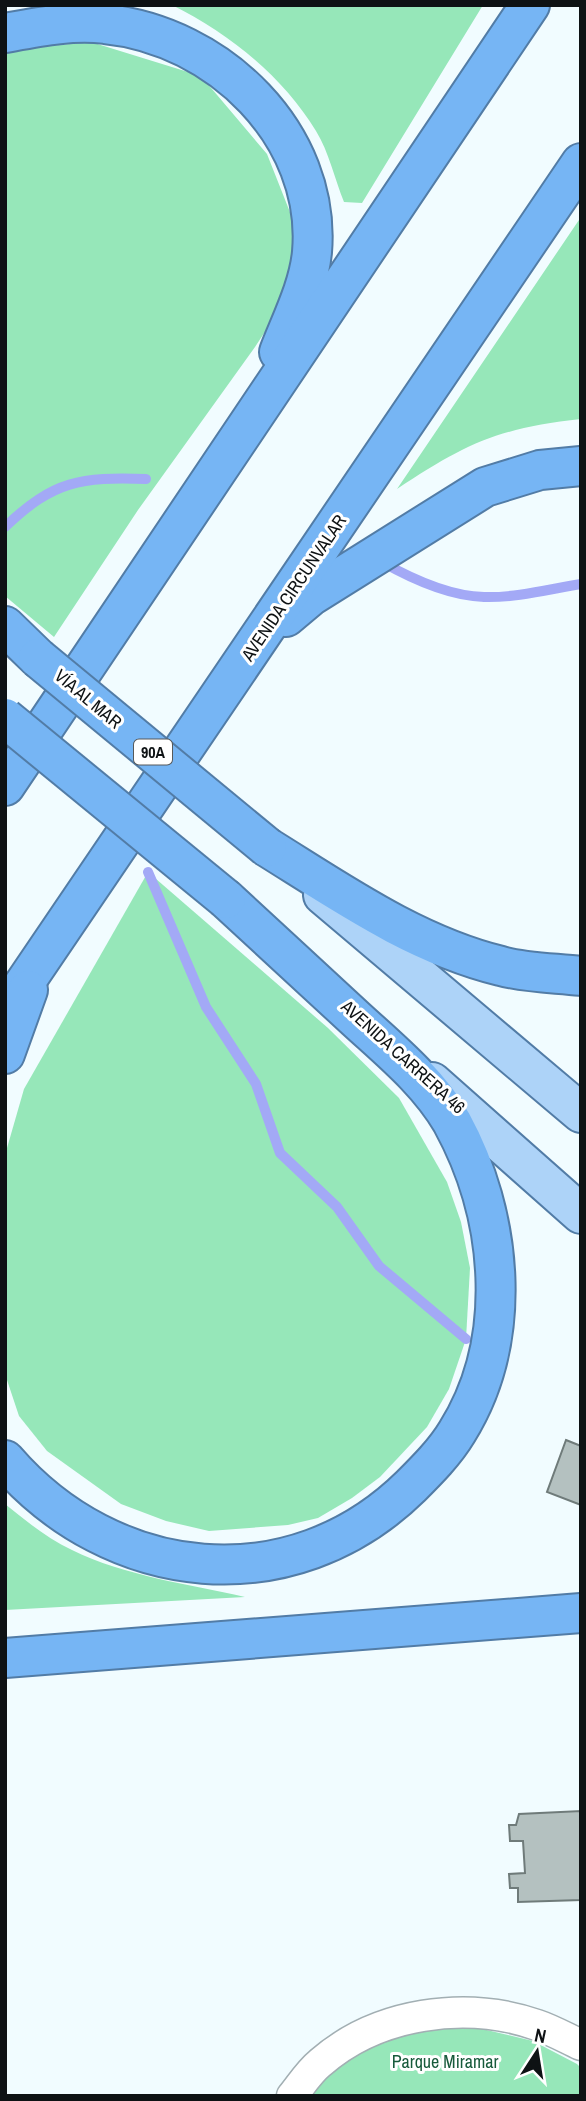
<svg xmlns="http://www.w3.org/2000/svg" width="586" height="2101" font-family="'Archivo Narrow',sans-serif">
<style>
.green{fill:#96e7b9}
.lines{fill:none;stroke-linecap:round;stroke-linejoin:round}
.stream{stroke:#a3a9f6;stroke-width:10}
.building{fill:#b4c1c0;stroke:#6f7b7a;stroke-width:2}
.street-casing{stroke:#a2afb3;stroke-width:33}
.primary-casing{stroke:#527ca6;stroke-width:42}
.highway-casing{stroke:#527ca6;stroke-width:42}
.street{stroke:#fff;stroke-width:30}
.primary{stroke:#add3f8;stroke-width:38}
.highway{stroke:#76b5f4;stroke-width:38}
.highway-bridge-casing{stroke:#527ca6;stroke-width:42;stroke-linecap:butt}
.highway-bridge{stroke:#76b5f4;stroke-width:38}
.labels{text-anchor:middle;stroke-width:6;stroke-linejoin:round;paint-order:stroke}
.shield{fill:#fff;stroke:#56595a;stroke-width:2}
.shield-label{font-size:16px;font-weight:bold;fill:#0e1214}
.street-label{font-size:18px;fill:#0e1214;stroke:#fff}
.park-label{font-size:18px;fill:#175a3b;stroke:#fff}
</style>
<rect width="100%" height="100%" fill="#f1fcff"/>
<!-- green -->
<g class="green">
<path d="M172 5H483L362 203 344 202C335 180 329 152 316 131 283 77 229 33 172 5Z"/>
<path d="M91 42 201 76 267 154 299 235 291 292 255 347 138 510 54 637 5 596V50Z"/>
<path d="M581 217V419C498 428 465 444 397 489Z"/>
<path d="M148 872 328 1028 399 1098 447 1182 461 1222 470 1268 466 1339 449 1389 427 1427 380 1477 352 1498 318 1518 288 1525 209 1531 166 1521 121 1504 47 1451 19 1416 5 1374V1155L24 1089Z"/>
<path d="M5 1504C26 1521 48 1539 72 1550 125 1576 188 1584 245 1597L5 1610Z"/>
<path d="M474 2027 533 2041 577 2064 581 2068V2096H307C356 2038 403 2031 474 2027Z"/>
</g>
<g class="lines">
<!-- stream -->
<g class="stream">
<path d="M5 527C54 480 81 477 146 479"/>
<path d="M382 562C412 579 449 596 484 597 516 598 550 589 581 584"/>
<path d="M148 872 206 1007 256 1084 280 1153 337 1207 379 1266 466 1339"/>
</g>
</g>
<!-- building -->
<g class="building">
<path d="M566 1440 581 1446V1505L547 1492Z"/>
<path d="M581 1811V1900L518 1902V1888H510L509 1874 525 1873 523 1841H510L509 1825H516L519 1814Z"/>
</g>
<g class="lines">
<defs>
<path id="street" d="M292 2096C301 2085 309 2072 320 2063 377 2013 465 2000 537 2025 552 2030 566 2038 581 2045"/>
<g id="primary">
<path d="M323 895 581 1113"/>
<path d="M432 1082 581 1214"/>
</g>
<g id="highway">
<path d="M5 33C38 27 72 20 105 24 218 35 322 135 312 252 309 286 291 321 279 352"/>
<path d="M286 617 311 596 485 487 540 470 581 466"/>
<path d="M5 626 38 658"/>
<path d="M5 786 530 5"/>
<path d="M267 847C341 893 415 945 501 966 526 973 555 973 581 976"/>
<path d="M5 1012 581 163"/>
<path d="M5 1054 28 990"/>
<path d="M5 1460C112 1584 291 1604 411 1486 427 1470 445 1452 457 1432 515 1339 503 1215 452 1122 428 1081 391 1051 356 1019 313 979 269 939 226 899"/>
<path d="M5 1658 581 1613"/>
</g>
</defs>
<!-- street casing -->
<use href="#street" class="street-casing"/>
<!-- primary casing -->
<use href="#primary" class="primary-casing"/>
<!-- highway casing -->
<use href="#highway" class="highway-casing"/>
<!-- street -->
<use href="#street" class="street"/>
<!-- primary -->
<use href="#primary" class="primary"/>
<!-- highway -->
<use href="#highway" class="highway"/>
<defs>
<g id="highway-bridge">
<path d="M38 658 267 847"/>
<path d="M5 718 226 899"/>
</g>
</defs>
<!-- highway-bridge casing -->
<use href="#highway-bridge" class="highway-bridge-casing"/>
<!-- highway-bridge -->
<use href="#highway-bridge" class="highway-bridge"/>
</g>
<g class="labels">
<!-- shield labels -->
<rect class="shield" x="134" y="739.5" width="38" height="25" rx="5"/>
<g class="shield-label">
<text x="153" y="758">90A</text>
</g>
<!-- street labels -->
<g class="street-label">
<text transform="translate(294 588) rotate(-56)" y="6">AVENIDA CIRCUNVALAR</text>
<text transform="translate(88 699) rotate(40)" y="6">VÍA AL MAR</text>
<text transform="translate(403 1057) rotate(42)" y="6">AVENIDA CARRERA 46</text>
</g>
<!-- park labels -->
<g class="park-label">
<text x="445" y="2068">Parque Miramar</text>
</g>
</g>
<!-- border -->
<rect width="586" height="2101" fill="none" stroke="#0e1214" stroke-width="14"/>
<!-- north arrow -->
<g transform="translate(537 2052) rotate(12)" stroke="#ffffff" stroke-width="5" paint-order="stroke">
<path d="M0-5L12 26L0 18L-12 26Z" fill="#0e1214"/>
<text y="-10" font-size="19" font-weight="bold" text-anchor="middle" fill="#0e1214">N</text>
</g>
</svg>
